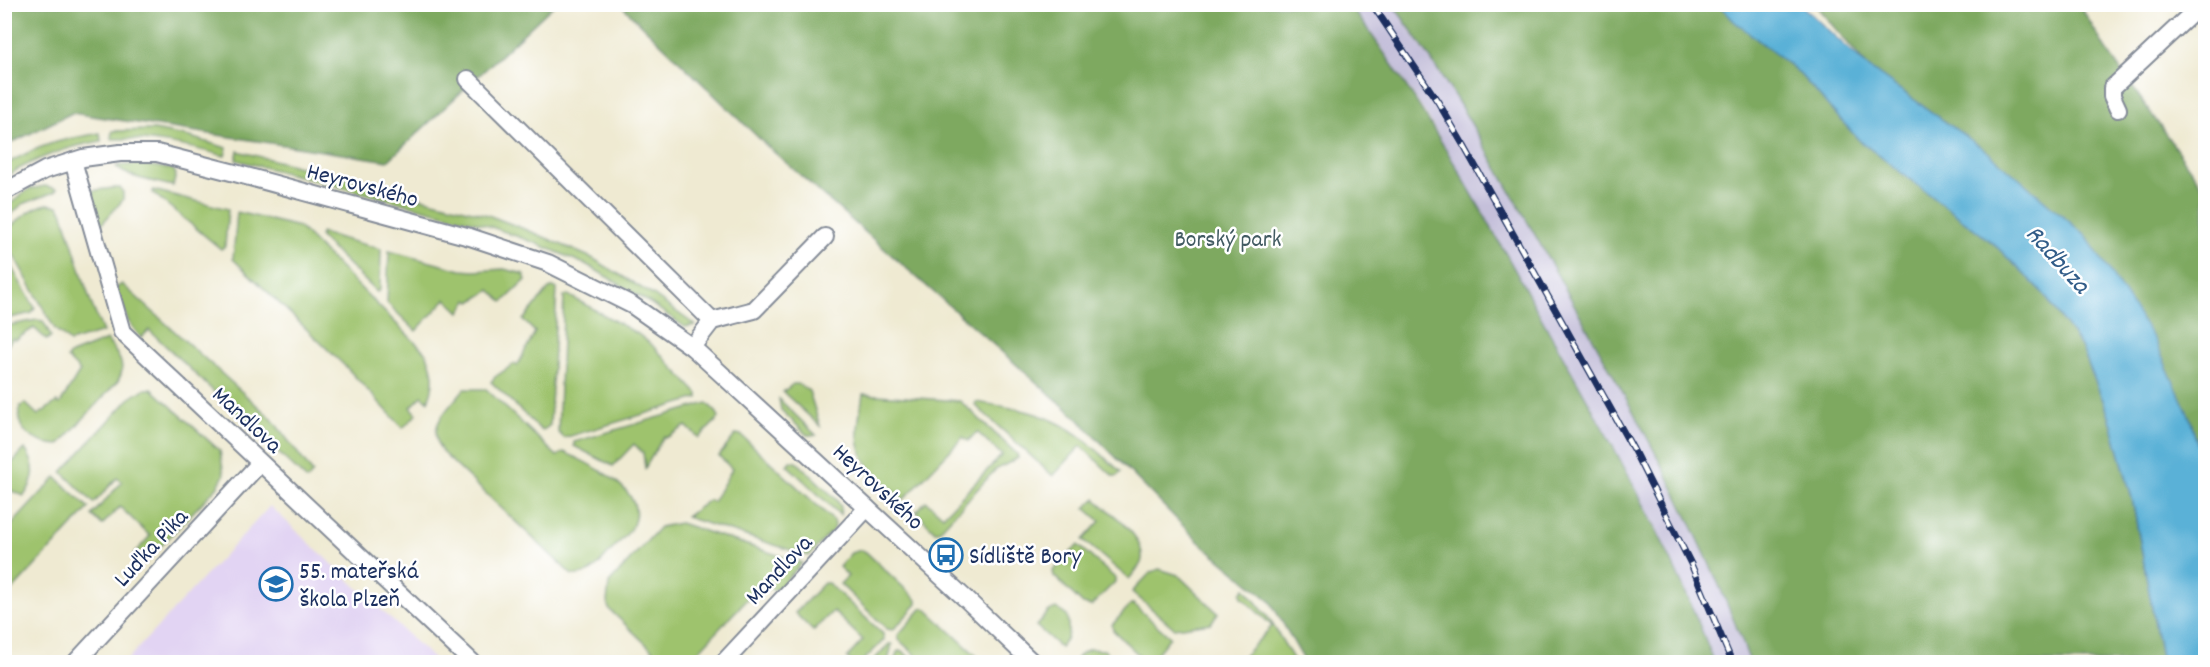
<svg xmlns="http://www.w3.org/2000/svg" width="2210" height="667" font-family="Dekko,sans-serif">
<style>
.built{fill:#e2d4f3}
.industrial{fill:#c5c0da}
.green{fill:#9ec36d;stroke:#5c7966;stroke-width:1.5}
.forest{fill:#7ea960;stroke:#4c6c5f;stroke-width:1.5}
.water{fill:#5ab1d7;stroke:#3a709a;stroke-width:1.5}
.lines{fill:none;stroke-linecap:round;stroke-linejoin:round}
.street-casing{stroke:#858c98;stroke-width:20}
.street{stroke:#fff;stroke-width:16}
.rail-casing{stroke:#1b2f5e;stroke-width:7}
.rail{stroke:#fff;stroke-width:4.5;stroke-dasharray:14;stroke-linecap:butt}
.labels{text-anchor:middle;stroke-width:5;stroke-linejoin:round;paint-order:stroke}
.street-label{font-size:24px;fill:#1b2f5e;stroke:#fff}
.park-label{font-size:24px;fill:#425b62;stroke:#fff}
.poi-label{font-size:24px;fill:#1b2f5e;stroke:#fff;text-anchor:start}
.water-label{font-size:26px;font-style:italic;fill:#315c88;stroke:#fff}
</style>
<rect width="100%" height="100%" fill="#fff"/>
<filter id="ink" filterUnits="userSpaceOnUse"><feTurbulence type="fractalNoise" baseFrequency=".0167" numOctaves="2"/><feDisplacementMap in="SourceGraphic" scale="12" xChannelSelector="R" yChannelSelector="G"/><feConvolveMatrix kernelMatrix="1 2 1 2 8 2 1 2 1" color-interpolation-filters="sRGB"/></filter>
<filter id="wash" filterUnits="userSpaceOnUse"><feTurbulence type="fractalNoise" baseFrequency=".008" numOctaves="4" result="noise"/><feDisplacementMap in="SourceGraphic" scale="24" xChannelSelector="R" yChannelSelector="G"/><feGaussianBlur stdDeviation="1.35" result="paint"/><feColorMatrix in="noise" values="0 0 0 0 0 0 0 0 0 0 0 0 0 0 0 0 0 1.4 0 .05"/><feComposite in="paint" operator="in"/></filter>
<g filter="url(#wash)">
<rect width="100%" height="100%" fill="#efead2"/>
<!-- built -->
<path class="built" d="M270 506 437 662H125Z"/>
<!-- industrial -->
<path class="industrial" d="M1350 5H1393L1457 99 1568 293 1665 470 1698 535 1730 608 1750 662H1714L1698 621 1667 550 1599 421 1428 117 1380 45Z"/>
<!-- green -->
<g class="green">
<path d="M154 130 190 137 227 148 225 156C187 146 151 138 111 139L112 131Z"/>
<path d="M100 133 101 141C66 147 35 158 5 177V165C40 144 60 140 100 133Z"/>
<path d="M238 151 488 215 537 234 592 258 653 295 695 325 685 327 650 303 589 266 538 244 486 225 236 160Z"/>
<path d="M137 164 173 169 176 174 173 186C158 182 125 178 116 166Z"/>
<path d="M45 186 57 189 55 192 23 204 5 219V208L29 189Z"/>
<path d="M114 188H120L123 192V200L99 227 89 191Z"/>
<path d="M153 190 228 209 225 246 221 249 153 193Z"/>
<path d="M48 204 58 206 62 211 91 303 103 332 70 342 55 329 5 240V232C17 221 31 207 48 204Z"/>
<path d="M237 212 299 227 426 353C434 370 436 383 428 401L422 396 411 407 417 414 403 428 346 367 233 259Z"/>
<path d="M321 233 381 249 380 290 377 292 320 237Z"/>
<path d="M389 251 461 270 474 271 504 269 524 274 526 280 503 302 490 290 471 302 468 300 460 312 446 299 416 331 387 303Z"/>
<path d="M5 256 35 308 32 313 5 319Z"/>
<path d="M122 284 271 418 313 473 307 480 149 330 141 338 128 321 116 288Z"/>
<path d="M554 287 557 289 550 425 542 431 491 382 495 377 514 364 517 366 535 332 523 320 549 289Z"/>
<path d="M568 295 638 334 652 345 698 394V398L564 438 558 432 564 296Z"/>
<path d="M37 320 43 321 51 336 47 340 34 328 15 340 12 338 5 350V326Z"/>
<path d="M107 340C117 354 128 365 118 381L59 445C36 444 13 431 20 406H21L25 403 38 415 57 402 60 404 80 371 67 358 71 354Z"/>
<path d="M793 384H798L809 391 820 426 783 392Z"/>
<path d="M144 389H152L220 451 224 475 218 486 144 564 134 554 150 536 120 507 102 525 92 515 122 482 117 478 94 503 62 472 129 399Z"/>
<path d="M464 389H486L557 456 564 452C587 463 649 489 633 525 628 535 617 544 609 553 599 565 589 577 572 575L443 453C424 426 448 410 464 389Z"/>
<path d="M863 394 960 401 1017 454 1018 458 995 470 939 531H935L916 512 926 501 943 516 1002 455 977 432 968 441 963 437 903 500C884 482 859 465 858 437 857 423 861 408 863 394Z"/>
<path d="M779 399 816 435H807L781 410Z"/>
<path d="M976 402C1002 406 1031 410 1054 421 1080 433 1100 453 1121 472L1117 476H1113L1081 446 1053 476 975 405Z"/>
<path d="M707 403 717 413 719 418 699 438 686 426 666 438 664 436 645 468 643 453 634 444 613 466 574 446V442Z"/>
<path d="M736 434 741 435 834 521 835 525 834 529 809 556 686 517 709 500 713 502 732 469 719 456Z"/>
<path d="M25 449C37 466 36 479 24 496L5 488 4 463 9 466Z"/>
<path d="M790 461 797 462 836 499 841 507 840 515 787 465Z"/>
<path d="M56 477 89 508 5 598V532Z"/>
<path d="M1095 499C1111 513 1149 539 1141 563 1138 569 1133 574 1129 579L1083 540 1100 521 1085 508Z"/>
<path d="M680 523 802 563 779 588 774 590 761 584 695 655 699 662H665L609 609 607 602 609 583 660 527Z"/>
<path d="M1078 545 1115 578V582L1091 606 1083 604 1054 576 1053 571Z"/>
<path d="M861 550 866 552 917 600V604L893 630 887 629 840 584 848 576 839 567 851 553Z"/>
<path d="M1159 569 1178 575 1218 613 1211 623 1174 628 1132 592 1150 573Z"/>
<path d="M824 583H828L883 634 884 640 862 662H852L847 658 863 640 833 611 813 631 795 613Z"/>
<path d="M1245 588 1270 620 1295 662H1251L1244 656 1272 626 1242 597 1241 593Z"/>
<path d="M1131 604H1133L1170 637 1150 662H1146L1113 630 1112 625Z"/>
<path d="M925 608 983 662H923L898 639V635L921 609Z"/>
<path d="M1056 608 1067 616C1069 629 1070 638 1060 647L1036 626 1049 611Z"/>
<path d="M889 644H892L888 662H872Z"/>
<path d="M1089 649 1104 650 1112 658 1113 662H1074L1080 654Z"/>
<path d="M899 651H903L914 662H894L897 652Z"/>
</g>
<!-- forest -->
<g class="forest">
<path d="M5 5H554L388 161 72 113 5 146Z"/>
<path d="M621 5H1350C1426 107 1487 219 1548 330 1609 438 1671 546 1714 662H1305L1270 601 1199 542 1076 417 767 146Z"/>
<path d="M1393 5H1719L1734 21 1797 71 1859 140 1994 244 2043 293 2081 346 2109 415 2132 498 2162 662H1750C1700 527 1629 402 1558 276 1506 184 1456 90 1393 5Z"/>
<path d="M1815 5H2080L2105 48 2205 190V470L2190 418 1989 153 1868 67Z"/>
</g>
<!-- water -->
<path class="water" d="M1719 5H1801L1868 67 1989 153 2086 236 2154 339 2190 418 2205 470V662H2162L2132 498 2109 415 2081 346 2043 293 1994 244 1859 140 1797 71 1734 21Z"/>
</g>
<g filter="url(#ink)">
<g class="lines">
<defs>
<g id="street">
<path d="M468 79 712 321"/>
<path d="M2118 109 2112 96V88L2202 4"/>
<path d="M73 161 122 332 472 662"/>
<path d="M4 192 45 170 83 158 120 153H157L235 173 470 237 548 263 632 305 692 347 967 600 1032 662"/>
<path d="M692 347 712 321 754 310 825 237"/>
<path d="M76 662 260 463"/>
<path d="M724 662 867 508"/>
</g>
</defs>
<!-- street casing -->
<use href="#street" class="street-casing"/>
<!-- street -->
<use href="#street" class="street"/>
<defs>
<path id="rail" d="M1372 4 1438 102 1464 146 1633 449 1691 564 1732 662"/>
</defs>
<!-- rail casing -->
<use href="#rail" class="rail-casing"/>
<!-- rail -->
<use href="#rail" class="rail"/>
</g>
</g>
<!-- icons -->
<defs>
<symbol id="bus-ring" viewBox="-11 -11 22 22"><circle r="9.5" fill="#fff" stroke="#1f6fb2" stroke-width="1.5"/><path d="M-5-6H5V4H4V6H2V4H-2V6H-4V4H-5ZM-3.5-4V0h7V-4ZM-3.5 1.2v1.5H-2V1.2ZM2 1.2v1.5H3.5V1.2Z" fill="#1f6fb2"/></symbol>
<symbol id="school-ring" viewBox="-11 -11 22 22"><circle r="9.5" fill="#fff" stroke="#1f6fb2" stroke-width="1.5"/><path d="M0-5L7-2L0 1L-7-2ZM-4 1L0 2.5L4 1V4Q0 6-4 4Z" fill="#1f6fb2"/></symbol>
</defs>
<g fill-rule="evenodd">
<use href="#bus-ring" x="927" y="536" width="38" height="38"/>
<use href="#school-ring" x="257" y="565" width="38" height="38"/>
</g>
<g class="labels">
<!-- street labels -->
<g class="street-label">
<text transform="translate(363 184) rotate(15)" y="8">Heyrovského</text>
<text transform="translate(248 419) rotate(43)" y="8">Mandlova</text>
<text transform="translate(879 486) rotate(43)" y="8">Heyrovského</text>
<text transform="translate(150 547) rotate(-47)" y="8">Luďka Pika</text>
<text transform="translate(778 569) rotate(-47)" y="8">Mandlova</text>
</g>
<!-- park labels -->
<g class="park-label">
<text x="1228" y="246">Borský park</text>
</g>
<!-- poi labels -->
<g class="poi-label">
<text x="969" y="563">Sídliště Bory</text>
<text x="299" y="578">55. mateřská<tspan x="299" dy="28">škola Plzeň</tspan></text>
</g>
<!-- water labels -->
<g class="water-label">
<text transform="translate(2059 258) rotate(48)" y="9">Radbuza</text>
</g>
</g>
<!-- margin -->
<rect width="2210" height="667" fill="none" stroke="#fff" stroke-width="24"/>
</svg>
